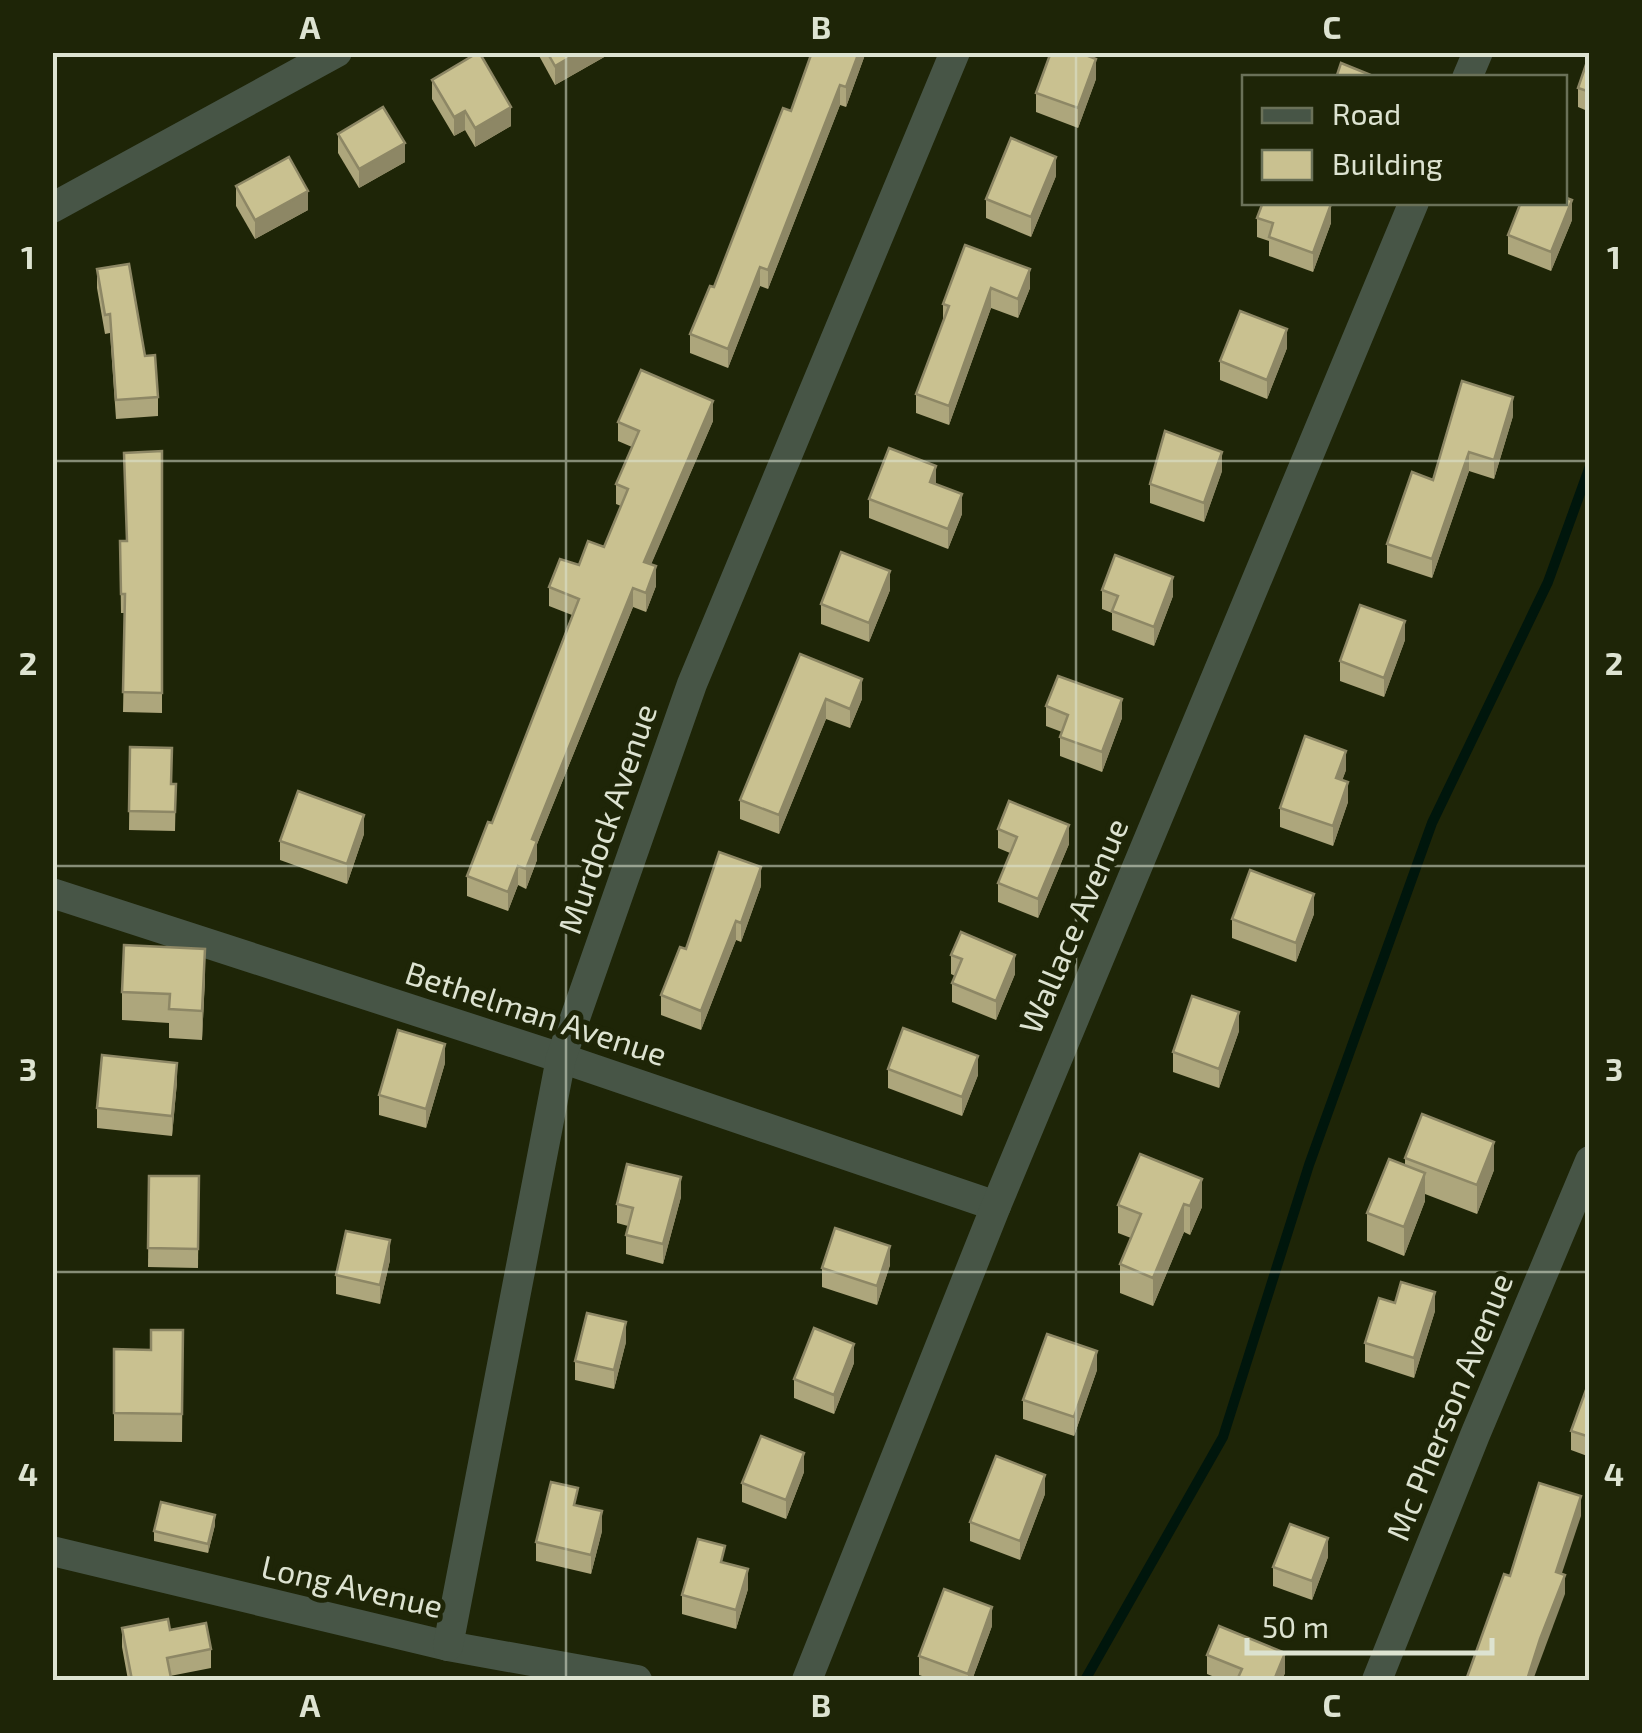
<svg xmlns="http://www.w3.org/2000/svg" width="1642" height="1733" font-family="'Exo 2',sans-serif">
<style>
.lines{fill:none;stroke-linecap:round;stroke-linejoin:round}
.stream{stroke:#00160c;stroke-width:10}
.minor{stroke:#475546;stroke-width:30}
.wall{fill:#ada67c}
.shaded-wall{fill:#8d8765}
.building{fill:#c9c190;stroke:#8d8765;stroke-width:2.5}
.grid{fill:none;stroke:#dde3d1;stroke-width:2.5;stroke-opacity:0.55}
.labels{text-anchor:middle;stroke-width:10;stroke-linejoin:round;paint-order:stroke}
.street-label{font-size:32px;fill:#dde3d1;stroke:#1e2507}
.neatline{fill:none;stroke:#dde3d1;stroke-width:4}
.grid-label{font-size:32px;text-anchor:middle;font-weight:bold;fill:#dde3d1}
</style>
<rect width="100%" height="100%" fill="#1e2507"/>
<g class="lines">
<!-- stream -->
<path class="stream" d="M1085 1680 1223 1437 1309 1165 1432 823 1548 582 1590 466"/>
<!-- minor -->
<g class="minor">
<path d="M1467 78 1478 52"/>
<path d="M52 208 337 52"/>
<path d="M52 893 561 1058 996 1206"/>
<path d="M52 1551 448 1646 637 1680"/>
<path d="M448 1646 561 1058 692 684 955 52"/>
<path d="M807 1680 996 1206 1414 202"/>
<path d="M1377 1680 1475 1435 1590 1161"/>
</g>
</g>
<!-- wall -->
<g class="wall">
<path d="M537 52H613L555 85Z"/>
<path d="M812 52H866L846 107 840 105 768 289 760 286 728 368 690 353V334L714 287 791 111Z"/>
<path d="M1590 53V112L1578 107V88Z"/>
<path d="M1096 79 1078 128 1036 112V93Z"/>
<path d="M432 80 511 126 475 147 465 130 454 136 432 99Z"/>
<path d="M338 134 405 162 359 188 338 153Z"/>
<path d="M1056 176 1031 237 986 218V199Z"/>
<path d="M236 186 308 210 255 239 236 206Z"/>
<path d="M1257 218 1331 223 1313 272 1269 256V241L1257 237Z"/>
<path d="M1572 220 1551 271 1508 254V235Z"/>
<path d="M965 245 1030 288 1018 318 991 308 949 425 916 413V394L943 322V304Z"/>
<path d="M97 269 158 397V416L116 419 110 333 105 334 97 288Z"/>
<path d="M1287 348 1267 399 1220 380V361Z"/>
<path d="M1513 416 1494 479 1469 471 1432 578 1387 563V544L1433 480Z"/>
<path d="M713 421 651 564 656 586 646 612 633 607 537 844V860L526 889 518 885 508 911 467 896V876L492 823 572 615 549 606V587L604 547 621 506 616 504V484L632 447 618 441V422Z"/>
<path d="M162 451V713L123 712 125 613H121L120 541H127Z"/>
<path d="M1222 471 1204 522 1150 503V484Z"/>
<path d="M869 499 962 514 948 549 869 518Z"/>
<path d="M890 590 869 642 821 624V604Z"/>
<path d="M1102 590 1173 596 1154 646 1112 630V613L1102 609Z"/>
<path d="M1405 640 1384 697 1340 681V661Z"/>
<path d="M800 654 862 699 850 728 826 719 779 834 740 819V800Z"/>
<path d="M1046 706 1122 718 1102 772 1060 756V737L1062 732 1046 726Z"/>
<path d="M130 747 172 784H176L175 831 129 830Z"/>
<path d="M1346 770 1342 780 1348 802 1333 846 1280 827V808Z"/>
<path d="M998 829 1069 844 1038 918 998 902V883L1010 853 998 848Z"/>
<path d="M364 834 347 884 280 860V841Z"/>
<path d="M761 886 741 942 736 940 701 1030 661 1015V995L686 949Z"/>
<path d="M1314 914 1296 962 1232 938V919Z"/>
<path d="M951 955 1015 974 996 1020 952 1002V983L955 976 951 974Z"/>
<path d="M205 978 202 1040 169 1038V1023L122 1020V992Z"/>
<path d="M1239 1031 1219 1088 1173 1072V1052Z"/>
<path d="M445 1063 426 1128 379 1115V1095Z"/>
<path d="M888 1069 978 1075 962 1116 888 1088Z"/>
<path d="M177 1082 172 1136 97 1128V1108Z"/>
<path d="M1140 1154 1202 1207 1190 1235 1184 1232 1153 1306 1120 1293V1264L1131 1238 1118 1233V1205Z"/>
<path d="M1405 1158 1494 1170 1477 1214 1425 1194V1201L1404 1256 1367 1241V1213L1405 1165Z"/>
<path d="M149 1176H199L198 1268 148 1267Z"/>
<path d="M681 1197 663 1264 626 1254V1235L628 1226 617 1223V1204Z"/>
<path d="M390 1260 380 1304 336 1294V1275Z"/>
<path d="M890 1265 877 1305 822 1287V1268Z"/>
<path d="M1395 1303 1435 1311 1414 1378 1365 1362V1343Z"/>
<path d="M183 1330 182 1442 114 1441V1349L151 1350Z"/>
<path d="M626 1342 614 1389 575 1380V1361Z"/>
<path d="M854 1363 834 1414 794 1398V1379Z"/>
<path d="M1097 1370 1074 1436 1023 1419V1400Z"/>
<path d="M1590 1379V1457L1571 1450V1431Z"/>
<path d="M804 1472 786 1519 742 1502V1483Z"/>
<path d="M1045 1494 1020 1560 970 1541V1522Z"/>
<path d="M578 1506 602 1531 591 1574 536 1561V1542Z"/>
<path d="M215 1525 208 1553 154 1541V1531Z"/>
<path d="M1328 1557 1312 1600 1273 1586V1567Z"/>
<path d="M725 1563 748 1589 736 1629 682 1614V1595Z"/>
<path d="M992 1626 972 1680H934L919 1675V1656Z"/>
<path d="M122 1628 170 1630 211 1649V1668L170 1676 171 1680H128L122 1647Z"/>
<path d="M1207 1655 1285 1673 1282 1680H1222L1207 1674Z"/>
</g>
<!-- shaded-wall -->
<g class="shaded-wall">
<path d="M579 52H613L555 85V66Z"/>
<path d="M859 52H866L846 107V87Z"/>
<path d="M1096 59V79L1078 128V108Z"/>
<path d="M840 85V105L768 289V270Z"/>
<path d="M511 107V126L475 147V128Z"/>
<path d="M465 111V130L454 136V117Z"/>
<path d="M405 143V162L359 188V169Z"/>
<path d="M1056 157V176L1031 237V217Z"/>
<path d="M308 191V210L255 239V220Z"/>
<path d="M1572 200V220L1551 271V252Z"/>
<path d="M1331 204V223L1313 272V253Z"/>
<path d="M760 267V286L728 368V349Z"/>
<path d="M1030 269V288L1018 318V299Z"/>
<path d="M991 288V308L949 425V406Z"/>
<path d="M1287 329V348L1267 399V380Z"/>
<path d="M1513 397V416L1494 479V460Z"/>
<path d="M713 401V421L644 581V562Z"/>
<path d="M1222 452V471L1204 522V503Z"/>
<path d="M1469 452V471L1432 578V559Z"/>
<path d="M936 466V486L930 482Z"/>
<path d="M962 494V514L948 549V529Z"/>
<path d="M656 566V586L646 612V593Z"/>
<path d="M890 571V590L869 642V623Z"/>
<path d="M1173 577V596L1154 646V627Z"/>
<path d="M633 588V607L537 844V860L526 889V869L532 839Z"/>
<path d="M1405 621V640L1384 697V678Z"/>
<path d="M862 679V699L850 728V709Z"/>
<path d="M826 699V719L779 834V815Z"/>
<path d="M1122 699V718L1102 772V752Z"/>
<path d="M1346 751V770L1336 798V778Z"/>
<path d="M1348 782V802L1333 846V826Z"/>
<path d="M364 815V834L347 884V864Z"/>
<path d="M1069 825V844L1038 918V899Z"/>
<path d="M518 866V885L508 911V892Z"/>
<path d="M761 867V886L741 942V923Z"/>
<path d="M1314 894V914L1296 962V943Z"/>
<path d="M736 921V940L701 1030V1011Z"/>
<path d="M205 949V978L202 1040V1011Z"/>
<path d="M1015 955V974L996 1020V1001Z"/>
<path d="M1239 1012V1031L1219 1088V1069Z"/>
<path d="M445 1044V1063L426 1128V1109Z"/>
<path d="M978 1056V1075L962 1116V1097Z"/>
<path d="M177 1063V1082L172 1136V1116Z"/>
<path d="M1494 1142V1170L1477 1214V1185Z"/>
<path d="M1425 1173V1201L1404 1256V1227Z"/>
<path d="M681 1177V1197L663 1264V1244Z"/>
<path d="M1202 1179V1207L1190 1235V1206Z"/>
<path d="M1184 1204V1232L1153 1306V1278Z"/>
<path d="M390 1240V1260L380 1304V1285Z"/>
<path d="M890 1246V1265L877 1305V1286Z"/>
<path d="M1435 1292V1311L1414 1378V1358Z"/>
<path d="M626 1322V1342L614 1389V1370Z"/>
<path d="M854 1344V1363L834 1414V1395Z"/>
<path d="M1097 1351V1370L1074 1436V1417Z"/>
<path d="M804 1453V1472L786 1519V1500Z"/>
<path d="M1045 1475V1494L1020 1560V1541Z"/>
<path d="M1581 1496V1516L1556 1591V1572Z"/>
<path d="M602 1511V1531L591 1574V1555Z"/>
<path d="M215 1515V1525L208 1553V1544Z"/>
<path d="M1328 1538V1557L1312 1600V1581Z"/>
<path d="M748 1569V1589L736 1629V1610Z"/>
<path d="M1565 1575V1594L1533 1680H1527L1540 1639Z"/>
<path d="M992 1607V1626L972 1680H968V1674Z"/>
<path d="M1285 1653V1673L1282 1680H1274Z"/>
</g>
<!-- building -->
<g class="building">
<path d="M479 52 511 107 475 128 465 111 454 117 432 80Z"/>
<path d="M547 52H579L555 66Z"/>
<path d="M812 52H859L846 87 840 85 768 270 760 267 728 349 690 334 710 286 714 287 783 108 791 111Z"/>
<path d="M1051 52H1078L1096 59 1078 108 1036 93Z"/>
<path d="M1590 53V92L1578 88Z"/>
<path d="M1341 63 1378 78H1336Z"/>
<path d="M383 107 405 143 359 169 338 134Z"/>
<path d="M1011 138 1056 157 1031 217 986 199Z"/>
<path d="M289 157 308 191 255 220 236 186Z"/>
<path d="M1564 197 1572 200 1551 252 1508 235 1521 202H1564Z"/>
<path d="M1263 202H1327L1331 204 1313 253 1269 237 1273 223 1257 218Z"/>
<path d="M965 245 1030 269 1018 299 991 288 949 406 916 394 949 306 943 304Z"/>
<path d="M129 264 145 356 155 355 158 397 116 400 110 314 105 315 97 269Z"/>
<path d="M1240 311 1287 329 1267 380 1220 361Z"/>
<path d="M641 370 713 401 644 562 656 566 646 593 633 588 532 839 537 841 526 869 518 866 508 892 467 876 488 822 492 823 579 599 549 587 560 559 579 565 588 541 604 547 628 489 616 484 639 431 618 422Z"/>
<path d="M1462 381 1513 397 1494 460 1469 452 1432 559 1387 544 1412 472 1433 480Z"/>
<path d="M1165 431 1222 452 1204 503 1150 484Z"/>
<path d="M889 448 936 466 930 482 962 494 948 529 869 499Z"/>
<path d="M162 451V693L123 692 125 594H121L120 541H127L124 453Z"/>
<path d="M841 552 890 571 869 623 821 604Z"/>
<path d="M1115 555 1173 577 1154 627 1112 611 1118 596 1102 590Z"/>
<path d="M1360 605 1405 621 1384 678 1340 661Z"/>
<path d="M800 654 862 679 850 709 826 699 779 815 740 800Z"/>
<path d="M1058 676 1122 699 1102 752 1060 737 1068 715 1046 706Z"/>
<path d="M1305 736 1346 751 1336 778 1348 782 1333 826 1280 808Z"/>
<path d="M130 747 172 748 171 784H176L175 812 129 811Z"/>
<path d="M298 791 364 815 347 864 280 841Z"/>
<path d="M1009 801 1069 825 1038 899 998 883 1017 837 998 829Z"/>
<path d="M719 852 761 867 741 923 736 921 701 1011 661 995 680 947 686 949Z"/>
<path d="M1250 870 1314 894 1296 943 1232 919Z"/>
<path d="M961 932 1015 955 996 1001 952 983 962 959 951 955Z"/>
<path d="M124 945 205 949 202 1011 169 1009 170 994 122 992Z"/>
<path d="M1192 996 1239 1012 1219 1069 1173 1052Z"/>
<path d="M903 1028 978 1056 962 1097 888 1069Z"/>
<path d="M398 1030 445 1044 426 1109 379 1095Z"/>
<path d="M102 1055 177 1063 172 1116 97 1108Z"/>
<path d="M1422 1114 1494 1142 1477 1185 1405 1158Z"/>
<path d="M1140 1154 1202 1179 1190 1206 1184 1204 1153 1278 1120 1264 1141 1214 1118 1205Z"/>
<path d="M1389 1159 1425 1173 1404 1227 1367 1213Z"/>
<path d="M627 1164 681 1177 663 1244 626 1235 633 1208 617 1204Z"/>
<path d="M149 1176H199L198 1249 148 1248Z"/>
<path d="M835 1228 890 1246 877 1286 822 1268Z"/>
<path d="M346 1231 390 1240 380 1285 336 1275Z"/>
<path d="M1401 1282 1435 1292 1414 1358 1365 1343 1379 1298 1395 1303Z"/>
<path d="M587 1313 626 1322 614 1370 575 1361Z"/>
<path d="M814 1328 854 1344 834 1395 794 1379Z"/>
<path d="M151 1330H183L182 1414 114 1413V1349L151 1350Z"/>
<path d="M1047 1334 1097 1351 1074 1417 1023 1400Z"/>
<path d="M1590 1379V1437L1571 1431Z"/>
<path d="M761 1436 804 1453 786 1500 742 1483Z"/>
<path d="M996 1456 1045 1475 1020 1541 970 1522Z"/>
<path d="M551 1482 578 1488 574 1505 602 1511 591 1555 536 1542Z"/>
<path d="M1539 1483 1581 1496 1556 1572 1565 1575 1540 1639 1527 1680H1466L1504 1574 1510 1576Z"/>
<path d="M161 1502 215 1515 208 1544 154 1531Z"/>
<path d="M1290 1524 1328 1538 1312 1581 1273 1567Z"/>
<path d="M698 1539 725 1546 721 1562 748 1569 736 1610 682 1595Z"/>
<path d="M944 1589 992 1607 968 1674 919 1656Z"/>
<path d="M168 1619 170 1630 206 1623 211 1649 167 1658 171 1678 159 1680H132L122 1628Z"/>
<path d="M1219 1626 1285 1653 1274 1680H1237L1242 1669 1207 1655Z"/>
</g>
<!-- grid -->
<path class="grid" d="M566 52V1680M1076 52V1680M52 461H1590M52 866H1590M52 1272H1590"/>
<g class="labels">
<!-- street labels -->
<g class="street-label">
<text transform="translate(608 819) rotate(-71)" y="11">Murdock Avenue</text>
<text transform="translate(1074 926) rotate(-67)" y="11">Wallace Avenue</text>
<text transform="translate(536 1014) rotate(18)" y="11">Bethelman Avenue</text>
<text transform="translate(1450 1407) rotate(-68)" y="11">Mc Pherson Avenue</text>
<text transform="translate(352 1587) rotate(13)" y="11">Long Avenue</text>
</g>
</g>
<!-- border -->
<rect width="1642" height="1733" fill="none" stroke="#1e2507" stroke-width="110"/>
<!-- legend -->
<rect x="1242" y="75" width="325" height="130" fill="#1e2507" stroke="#6a7158" stroke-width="2.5"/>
<rect x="1262" y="108" width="50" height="15" fill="#475546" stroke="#6a7158" stroke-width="2.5"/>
<text x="1332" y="125" font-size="30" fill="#dde3d1">Road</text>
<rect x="1262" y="150" width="50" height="30" fill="#c9c190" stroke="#6a7158" stroke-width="2.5"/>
<text x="1332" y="175" font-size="30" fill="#dde3d1">Building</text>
<!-- scale -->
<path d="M1247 1638v15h245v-15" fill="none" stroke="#dde3d1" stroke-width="5"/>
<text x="1262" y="1638" font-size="30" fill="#dde3d1" stroke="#1e2507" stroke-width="8" paint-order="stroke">50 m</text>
<rect x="55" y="55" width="1532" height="1623" class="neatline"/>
<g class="grid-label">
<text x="310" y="39">A</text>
<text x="821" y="39">B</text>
<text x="1332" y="39">C</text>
<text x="28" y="269">1</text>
<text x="1614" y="269">1</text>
<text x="28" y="675">2</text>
<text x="1614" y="675">2</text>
<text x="28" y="1081">3</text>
<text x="1614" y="1081">3</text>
<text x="28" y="1486">4</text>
<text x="1614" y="1486">4</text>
<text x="310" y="1717">A</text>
<text x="821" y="1717">B</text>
<text x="1332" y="1717">C</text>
</g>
</svg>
